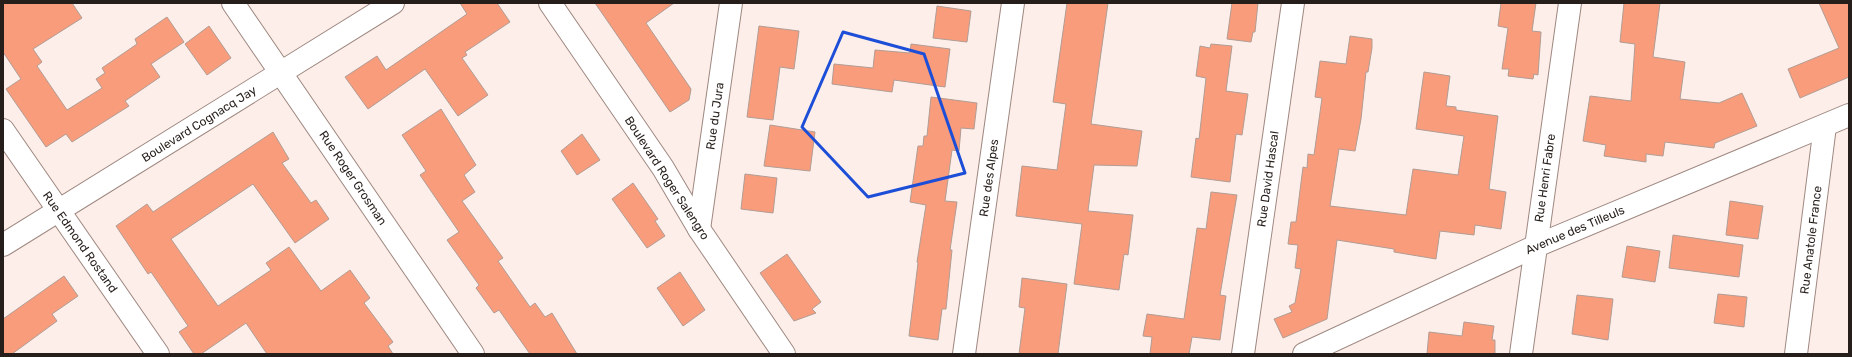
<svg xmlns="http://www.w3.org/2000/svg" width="1852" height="357" font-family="Rubik,sans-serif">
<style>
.building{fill:#f99c7b;stroke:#b29c94}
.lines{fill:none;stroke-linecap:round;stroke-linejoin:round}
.minor-casing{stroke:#9e8881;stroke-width:24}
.minor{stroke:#fff;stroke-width:22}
.marked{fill:none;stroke:#1d4ed8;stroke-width:3;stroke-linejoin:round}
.labels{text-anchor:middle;stroke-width:4;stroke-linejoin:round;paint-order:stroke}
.street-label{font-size:12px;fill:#261e1b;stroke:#fff}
</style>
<rect width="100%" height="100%" fill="#fdeee9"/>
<!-- building -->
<g class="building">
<path d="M3 3H72L82 18 33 49 42 62 37 66 67 110 102 88 96 79 105 73 102 68 137 44 135 39 167 17 184 42 151 64 160 77 125 101 129 106 72 142 66 134 46 147 6 89 21 79 3 52Z"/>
<path d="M460 3H497L510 22 465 52 467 55 462 58 488 95 458 116 425 69 368 109 345 77 377 56 386 70 467 14Z"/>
<path d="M595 3H674L646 23 691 89 689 100 670 112Z"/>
<path d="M1067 3H1108L1091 124 1142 131 1137 166 1094 165 1088 211 1133 215 1128 255 1124 254 1119 290 1074 284 1082 224 1016 216 1022 166 1057 170 1066 104 1053 102Z"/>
<path d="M1232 3H1258L1255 32H1253L1251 42 1227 39Z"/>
<path d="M1501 3H1536L1532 31 1541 32 1538 75 1534 74 1533 79 1508 76 1509 69H1502L1508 28 1498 26Z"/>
<path d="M1624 3H1660L1653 57 1685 62 1680 99 1719 103 1742 93 1757 126 1715 143 1714 148 1665 142 1663 156 1646 154V162L1604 156 1606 145 1583 141 1590 96 1631 101 1635 44 1620 42Z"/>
<path d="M1819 3H1849V77L1800 98 1788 69 1839 48Z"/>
<path d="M937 6 971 11 967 42 933 38Z"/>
<path d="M209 26 231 58 207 75 185 44Z"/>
<path d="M759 26 799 31 794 69 780 67 773 120 747 117Z"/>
<path d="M1350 36 1372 39V48L1368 72H1366L1361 119 1355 151 1339 149 1330 206 1406 215 1413 169 1458 175 1464 136 1416 129 1424 72 1450 76 1446 106 1456 107V110L1498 116 1489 189 1506 192 1501 229 1475 225 1474 235 1440 231 1436 259 1394 252V249L1337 240 1327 319 1283 338 1274 319 1292 312 1289 306 1295 303 1301 269 1295 268 1298 245 1288 244 1291 222H1296L1303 167 1307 168 1308 154 1314 155 1322 98 1315 97 1320 61 1346 64Z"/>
<path d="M911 44 950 49 945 87 894 80 892 92 832 84 834 64 873 68 875 50 910 53Z"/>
<path d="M1211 44 1232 46 1226 91 1248 94 1242 135 1236 134 1230 182 1191 177 1196 138 1199 139 1206 78 1196 76 1200 46 1210 48Z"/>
<path d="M931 97 977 103 974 129 961 128 959 151 952 150 945 201 957 202 950 250H952L946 309H942L938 340 909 336 918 263 917 262 926 205 910 202 918 146H923L924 136H927Z"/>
<path d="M441 109 476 165 464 175 475 192 462 201 503 258 498 261 530 307 535 303 545 317 552 313 577 354H530L499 310 494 313 476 288 479 285 447 240 459 232 420 175 426 171 402 135Z"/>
<path d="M770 125 815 132 810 171 764 166Z"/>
<path d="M273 132 289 159 282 163 311 203 316 200 329 219 295 243 253 184 171 239 218 306 271 270 266 263 289 247 321 291 350 270 370 298 364 303 393 342 388 346 393 354H267L246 323 201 354H194L179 332 188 326 151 272 148 274 116 226 147 204 153 212Z"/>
<path d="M582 134 600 160 577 175 561 151Z"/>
<path d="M745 174 777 178 773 213 741 209Z"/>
<path d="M633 183 658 219 655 221 665 236 647 248 612 199Z"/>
<path d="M1211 192 1237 195 1220 295 1226 296 1220 340 1192 337 1189 354H1150L1152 337 1143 336 1147 314 1184 319 1197 228 1206 229Z"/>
<path d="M1730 201 1763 206 1758 239 1726 235Z"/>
<path d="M1673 235 1743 245 1739 277 1669 268Z"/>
<path d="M1627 246 1660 251 1655 282 1622 277Z"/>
<path d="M787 254 821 302 812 309 816 313 794 321 760 273Z"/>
<path d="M680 272 705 310 683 326 657 288Z"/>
<path d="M64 276 78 296 52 314 57 321 12 354H3V319Z"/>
<path d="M1022 278 1067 284 1058 354H1019L1025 308 1019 307Z"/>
<path d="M1718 294 1747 297 1744 327 1714 323Z"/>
<path d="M1577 295 1613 299 1608 340 1572 334Z"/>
<path d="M1464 322 1494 326 1492 340H1495V354H1427L1429 332 1462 336Z"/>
</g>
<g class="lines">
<defs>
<g id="minor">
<path d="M233 3 473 354"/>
<path d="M550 3 663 168 699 229 784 354"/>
<path d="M3 130 158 354"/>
<path d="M699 229 731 3"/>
<path d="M3 245 393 3"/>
<path d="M964 354 1013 3"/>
<path d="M1243 354 1293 3"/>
<path d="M1304 354 1536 246 1849 115"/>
<path d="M1521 354 1570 3"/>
<path d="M1796 354 1825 126"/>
</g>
</defs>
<!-- minor casing -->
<use href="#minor" class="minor-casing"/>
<!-- minor -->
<use href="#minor" class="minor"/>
</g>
<!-- marked area -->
<path class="marked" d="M843 32 924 54 965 173 868 197 802 127Z"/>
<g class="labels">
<!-- street labels -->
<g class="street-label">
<text transform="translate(715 116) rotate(-82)" y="4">Rue du Jura</text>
<text transform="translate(199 124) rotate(-32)" y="4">Boulevard Cognacq Jay</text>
<text transform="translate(353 178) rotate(56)" y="4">Rue Roger Grosman</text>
<text transform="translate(667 178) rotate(57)" y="4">Boulevard Roger Salengro</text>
<text transform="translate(989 178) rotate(-82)" y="4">Rue des Alpes</text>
<text transform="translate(1545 178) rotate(-82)" y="4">Rue Henri Fabre</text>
<text transform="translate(1268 179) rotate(-82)" y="4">Rue David Hascal</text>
<text transform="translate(1575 230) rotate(-23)" y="4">Avenue des Tilleuls</text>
<text transform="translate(1811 240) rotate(-83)" y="4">Rue Anatole France</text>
<text transform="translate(80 242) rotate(55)" y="4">Rue Edmond Rostand</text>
</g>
</g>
<!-- border -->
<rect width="1852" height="357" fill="none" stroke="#261e1b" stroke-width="8"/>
</svg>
